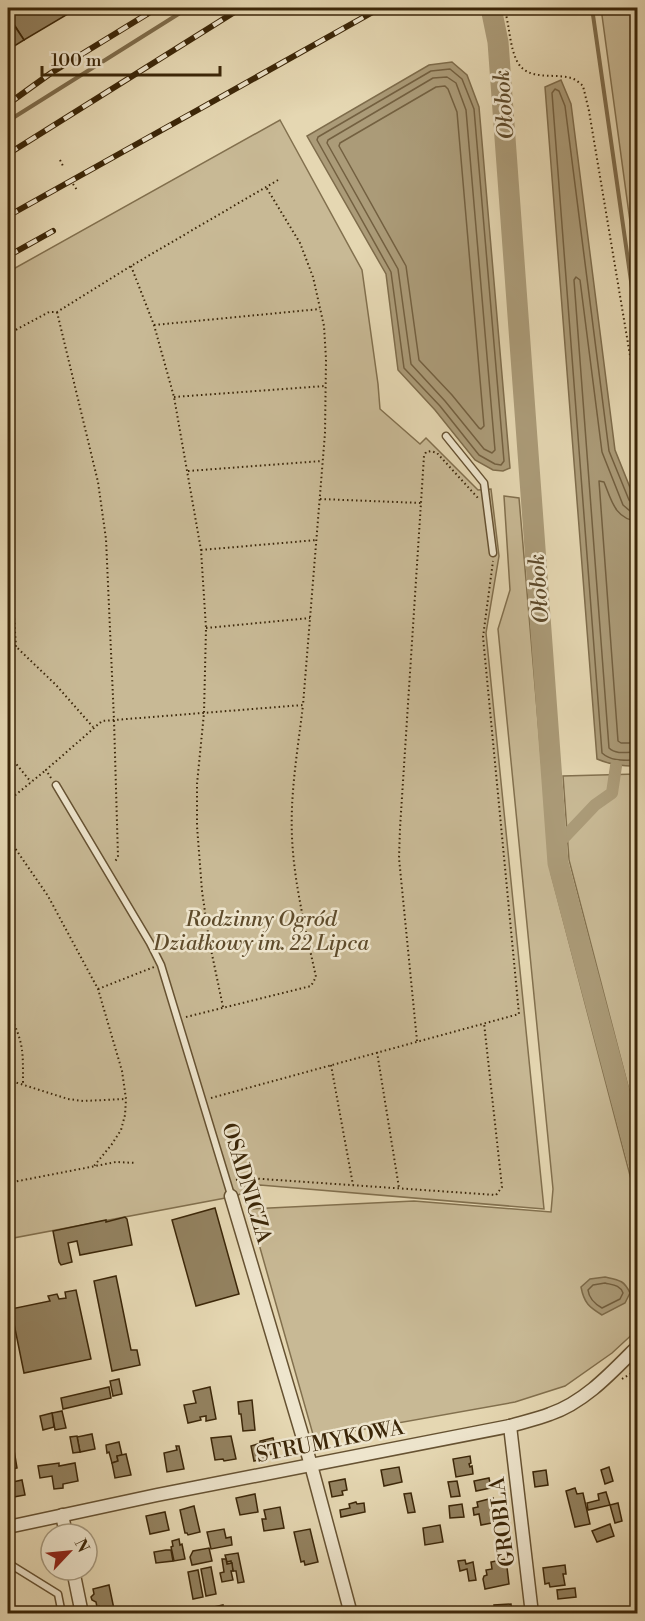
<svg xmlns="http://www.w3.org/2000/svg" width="645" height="1621" font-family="'Libre Bodoni',serif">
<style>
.green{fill:#c8b995;stroke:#82704e;stroke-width:1.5}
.water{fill:#ab9b78;stroke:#7e6c4b;stroke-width:1.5}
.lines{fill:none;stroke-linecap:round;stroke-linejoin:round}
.shore{stroke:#736040;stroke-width:1.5}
.stream{stroke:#7e6c4b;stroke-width:4}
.canal{stroke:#ab9b78;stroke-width:12}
.river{stroke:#ab9b78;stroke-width:21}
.building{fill:#938260;stroke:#3b2608;stroke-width:1.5}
.lane-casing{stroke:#665232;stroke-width:9}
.street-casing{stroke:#665232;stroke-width:15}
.path{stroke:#3b2608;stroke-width:2;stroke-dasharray:1.5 3;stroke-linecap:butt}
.lane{stroke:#eee5cd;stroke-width:6}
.street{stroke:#eee5cd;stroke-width:12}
.rail-casing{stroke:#3b2608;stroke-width:6}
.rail{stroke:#eee5cd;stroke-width:4;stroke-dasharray:11;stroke-linecap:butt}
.labels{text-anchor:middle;stroke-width:5;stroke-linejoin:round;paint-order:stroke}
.park-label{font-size:21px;font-style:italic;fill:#5e4b2b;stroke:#eee5cd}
.street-label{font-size:21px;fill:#3b2608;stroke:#eee5cd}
.water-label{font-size:22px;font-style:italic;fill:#5d492a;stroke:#eee5cd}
</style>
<rect width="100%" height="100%" fill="#e5d7b2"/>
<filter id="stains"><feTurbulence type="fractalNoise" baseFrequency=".00333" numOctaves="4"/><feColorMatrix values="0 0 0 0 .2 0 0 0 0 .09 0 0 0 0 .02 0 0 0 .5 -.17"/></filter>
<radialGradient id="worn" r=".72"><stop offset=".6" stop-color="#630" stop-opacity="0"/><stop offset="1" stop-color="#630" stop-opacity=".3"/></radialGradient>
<!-- green -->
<g class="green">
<path d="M601 8H637V273Z"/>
<path d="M280 120 362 270 378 384 380 409 420 444 426 438 478 490 491 489 499 556 486 633 544 1209 260 1185 236 1196 8 1239V272Z"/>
<path d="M504 496 519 498 551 873 637 1202V1330L612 1353 565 1386 515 1402 314 1438 249 1209 414 1201 551 1212 553 1189 498 629 510 590Z"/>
<path d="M637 774H638L637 1121 569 860 563 776Z"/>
</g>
<!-- water -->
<g class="water">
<path d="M452 62 467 75 479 107 510 468 503 471 493 470 475 460 435 410 398 370 386 274 307 136 429 65Z"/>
<path d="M561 80 571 104 615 450 637 505V766C622 766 611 765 597 759L545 87Z"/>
<path d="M605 1277C619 1280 624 1280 630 1293L625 1303 602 1315C589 1307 584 1303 581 1287L590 1279Z"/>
</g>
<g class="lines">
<!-- shore -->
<g class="shore">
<path d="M450 69 462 79 474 109 504 461 501 465 495 464 479 455 440 406 404 368 391 272 317 140 318 137 431 71Z"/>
<path d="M447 77 456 83 466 110 495 450 492 453 484 449 445 401 411 364 398 269 327 143 328 140 433 78Z"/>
<path d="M445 86 448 89 457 112 484 426 481 429 479 428 452 395 419 360 406 266 339 146 340 143 436 87Z"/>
<path d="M638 504H633L629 500 609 451 565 106 559 91 555 89 552 93 602 753C612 762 625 760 638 760"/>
<path d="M638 512 630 511 623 505 602 452 580 280 576 277 574 280 609 748C616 755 628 752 638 752"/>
<path d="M638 521C615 520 611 499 604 482L599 481 618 741 621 743H638"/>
<path d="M605 1283C613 1285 620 1285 623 1293L620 1299 602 1308C595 1304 589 1299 588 1290L593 1285Z"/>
</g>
<!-- stream -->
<g class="stream">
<path d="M592 8 638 330"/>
<path d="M8 121 188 8"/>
</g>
<!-- canal -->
<path class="canal" d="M557 845 595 805 612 793 616 766"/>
<!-- river -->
<path class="river" d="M491 8 498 42 558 863 638 1162"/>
</g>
<!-- building -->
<g class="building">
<path d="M12 8H78L24 40 8 15V11Z"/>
<path d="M8 16 24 40 8 50Z"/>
<path d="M215 1208 239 1294 196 1306 172 1220Z"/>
<path d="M125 1217 127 1219 132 1245 80 1255 77 1241 68 1243 72 1262 61 1265 59 1262 53 1231 106 1220V1222Z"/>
<path d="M116 1276 131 1350H137L140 1365 112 1371 94 1281Z"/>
<path d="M76 1290 91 1359 24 1373 11 1309 50 1301 48 1296 57 1294 59 1299 66 1298 65 1292Z"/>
<path d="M119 1379 122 1394 113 1396 110 1381Z"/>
<path d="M109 1387 111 1398 63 1409 61 1398Z"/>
<path d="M210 1387 216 1419 206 1421V1416L200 1417 201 1420 188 1423 184 1405 196 1403 193 1391Z"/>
<path d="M252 1400 255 1430 243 1431 241 1414H239L238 1402Z"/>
<path d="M62 1411 66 1428 55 1430 52 1413Z"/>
<path d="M52 1413 54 1427 43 1430 40 1416Z"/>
<path d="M92 1434 95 1449 80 1452 77 1437Z"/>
<path d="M77 1436 80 1452 73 1453 70 1437Z"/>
<path d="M231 1436 236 1459 224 1461 223 1459 215 1460 211 1438Z"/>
<path d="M273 1438 277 1453 268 1455 265 1442 260 1443V1441Z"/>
<path d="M119 1442 122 1455 117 1456 118 1461 112 1463 109 1452 107 1453 106 1445Z"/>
<path d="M265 1442 268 1458 254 1461 251 1446Z"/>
<path d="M176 1446H179L184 1469 167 1472 164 1453 177 1450Z"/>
<path d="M14 1450 17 1468 8 1470V1452Z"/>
<path d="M126 1454 131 1475 115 1478 112 1463 118 1461 117 1456Z"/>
<path d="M470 1456 471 1463 469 1464 470 1467 472 1466 473 1474 456 1477 453 1459Z"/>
<path d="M59 1463V1466L75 1463 78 1481 63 1484V1488L54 1489 52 1476 40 1478 38 1466Z"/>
<path d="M399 1467 402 1482 384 1486 381 1470Z"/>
<path d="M609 1467 613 1481 605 1484 601 1470Z"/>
<path d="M546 1470 548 1485 535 1487 533 1472Z"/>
<path d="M489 1478 491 1488 476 1491 474 1481Z"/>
<path d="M345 1479 347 1490 342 1491 343 1495 332 1497 329 1482Z"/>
<path d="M22 1480 25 1495 8 1498V1483Z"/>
<path d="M457 1481 460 1496 451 1497 448 1482Z"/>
<path d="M575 1488 577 1494 583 1493 590 1524 575 1527 566 1491Z"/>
<path d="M606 1492 610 1505 588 1510 587 1503 599 1500 598 1494Z"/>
<path d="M411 1493 415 1512 408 1513 404 1494Z"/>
<path d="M255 1494 258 1512 240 1515 236 1498Z"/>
<path d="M493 1498 497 1522 481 1525 479 1514 474 1515 473 1508 478 1507 477 1502Z"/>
<path d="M356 1502 357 1504 364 1503 365 1512 341 1517 340 1510 350 1508 349 1504Z"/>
<path d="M618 1503 622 1521 615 1523 610 1505Z"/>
<path d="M462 1504 464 1517 450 1518 449 1506Z"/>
<path d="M194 1506 200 1532 188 1535 187 1533H185L180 1510Z"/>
<path d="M280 1507 284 1528 264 1531 262 1519H266L264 1510Z"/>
<path d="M165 1512 169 1530 150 1534 146 1516Z"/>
<path d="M610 1524 614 1536 597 1542 592 1531Z"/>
<path d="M440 1525 443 1542 425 1545 423 1528Z"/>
<path d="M224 1529 226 1538 231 1537 232 1545 211 1549 207 1532Z"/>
<path d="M310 1529 318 1562 305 1565 304 1561 301 1562 294 1532Z"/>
<path d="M179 1539 180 1545 182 1544 185 1559 174 1561 171 1547 173 1546 172 1541Z"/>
<path d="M209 1548 212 1561 192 1565 190 1557 193 1551Z"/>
<path d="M166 1550H171L173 1561 156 1563 154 1552Z"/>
<path d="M238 1553 244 1582 238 1583 236 1571H233L231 1561 227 1562 225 1555Z"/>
<path d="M222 1559H226L227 1564 232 1563 233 1571H231L233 1580 222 1582 220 1573 224 1572Z"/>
<path d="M506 1559 509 1584 485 1589 483 1579 484 1576 487 1575 486 1570 492 1569 491 1562Z"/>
<path d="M465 1560 466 1564 473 1562 476 1580 469 1581 467 1569 460 1571 458 1561Z"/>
<path d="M565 1565 566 1574H563L565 1585 550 1587 549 1583 545 1584 543 1568Z"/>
<path d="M211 1567 216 1594 206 1596 201 1569Z"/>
<path d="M198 1570 203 1597 193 1599 188 1572Z"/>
<path d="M109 1585 114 1609 100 1612 99 1606 97 1607 96 1602 92 1600 91 1597 94 1594 93 1589Z"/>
<path d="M575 1588 576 1597 558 1599 557 1590Z"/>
<path d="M511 1604 512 1614H495L494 1605Z"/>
<path d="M223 1605 224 1614H210L209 1608Z"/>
<path d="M47 1607 48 1614H14Z"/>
<path d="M473 1608 474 1614H461L460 1610Z"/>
</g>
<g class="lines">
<defs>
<g id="lane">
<path d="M446 436 484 483 493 553"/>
<path d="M56 785 150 943 161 965 231 1195"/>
<path d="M8 1563 58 1594 62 1614"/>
</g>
<g id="street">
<path d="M231 1196 311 1465 351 1614"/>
<path d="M510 1426 532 1614"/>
<path d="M62 1515 66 1534"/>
<path d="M8 1527 157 1495 510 1426C523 1422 537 1419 550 1414 585 1402 612 1372 638 1346"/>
<path d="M73 1570 82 1614"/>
</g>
</defs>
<!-- lane casing -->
<use href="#lane" class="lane-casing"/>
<!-- street casing -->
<use href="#street" class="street-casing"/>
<!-- path -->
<g class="path">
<path d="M504 8C510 25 509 47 518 63 529 81 554 73 571 78 575 79 580 83 583 86L589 111 638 403"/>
<path d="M60 160 63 166"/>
<path d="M73 184 77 190"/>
<path d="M131 266 154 325 174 397 201 550 206 628 204 713 197 784V826L202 891 209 940 223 1007"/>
<path d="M57 312 98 482 106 539 114 720 118 857 114 863"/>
<path d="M154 325 320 309"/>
<path d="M8 334 49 312H57L131 266 278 180"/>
<path d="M174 397 325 386"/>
<path d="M188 471 322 461"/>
<path d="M320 499 421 503"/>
<path d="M8 524 16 647"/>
<path d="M201 550 317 540"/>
<path d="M206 628 310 618"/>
<path d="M8 639 56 685 93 727"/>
<path d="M8 754 31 782"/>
<path d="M51 778 46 770 102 721 303 705 325 433 326 359 324 326 313 277 300 243 266 187"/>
<path d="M8 801 46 770"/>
<path d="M8 838 48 896 98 989 122 1071 126 1099 125 1115 121 1130 112 1144 94 1166"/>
<path d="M98 989 154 967"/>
<path d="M8 1012C24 1042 23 1051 23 1084"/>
<path d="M186 1017 311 986 316 977C306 931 294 884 292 837 290 793 298 748 303 705"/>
<path d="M417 1041 399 858 400 828 424 456 426 452 431 451 437 453 478 498"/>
<path d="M377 1052 399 1188"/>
<path d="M331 1065 353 1185"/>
<path d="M8 1080 68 1099 83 1101 125 1099"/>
<path d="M211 1098 519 1014 483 637 493 561"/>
<path d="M236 1180 248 1178 496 1195 502 1187 484 1023"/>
<path d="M8 1183 116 1162 136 1163"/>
<path d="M622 1379 638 1369"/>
</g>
<!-- lane -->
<use href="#lane" class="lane"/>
<!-- street -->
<use href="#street" class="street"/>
<defs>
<g id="rail">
<path d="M8 104 51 73 157 8"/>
<path d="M8 154 241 8"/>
<path d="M8 216 380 8"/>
<path d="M8 256 53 231"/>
</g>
</defs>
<!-- rail casing -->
<use href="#rail" class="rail-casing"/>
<!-- rail -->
<use href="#rail" class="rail"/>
</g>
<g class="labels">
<!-- park labels -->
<g class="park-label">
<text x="261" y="926">Rodzinny Ogród<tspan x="261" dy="24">Działkowy im. 22 Lipca</tspan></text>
</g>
<!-- street labels -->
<g class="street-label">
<text transform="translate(247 1183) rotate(73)" y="7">OSADNICZA</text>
<text transform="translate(330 1441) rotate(-11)" y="7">STRUMYKOWA</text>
<text transform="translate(502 1522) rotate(-97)" y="7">GROBLA</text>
</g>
<!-- water labels -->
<g class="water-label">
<text transform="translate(503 105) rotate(-94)" y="8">Ołobok</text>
<text transform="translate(538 589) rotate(-94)" y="8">Ołobok</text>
</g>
</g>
<!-- margin -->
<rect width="645" height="1621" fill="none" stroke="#e5d7b2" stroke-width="30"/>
<rect x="9" y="9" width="627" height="1603" fill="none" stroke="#3b2608" stroke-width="3"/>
<rect x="15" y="15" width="615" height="1591" fill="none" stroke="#3b2608" stroke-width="1.5"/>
<!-- north arrow -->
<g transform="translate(69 1552) rotate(64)"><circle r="28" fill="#eee5cd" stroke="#a6997e" stroke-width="1.5"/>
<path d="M0-4.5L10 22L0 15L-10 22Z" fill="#8f2418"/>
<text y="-9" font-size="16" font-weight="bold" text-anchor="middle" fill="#3b2608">N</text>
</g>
<!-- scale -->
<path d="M42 66v9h178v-9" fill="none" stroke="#3b2608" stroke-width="3"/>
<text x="51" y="66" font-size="18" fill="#3b2608" stroke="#eee5cd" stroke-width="4.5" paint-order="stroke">100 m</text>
<rect width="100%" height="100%" filter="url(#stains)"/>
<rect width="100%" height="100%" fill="url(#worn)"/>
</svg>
